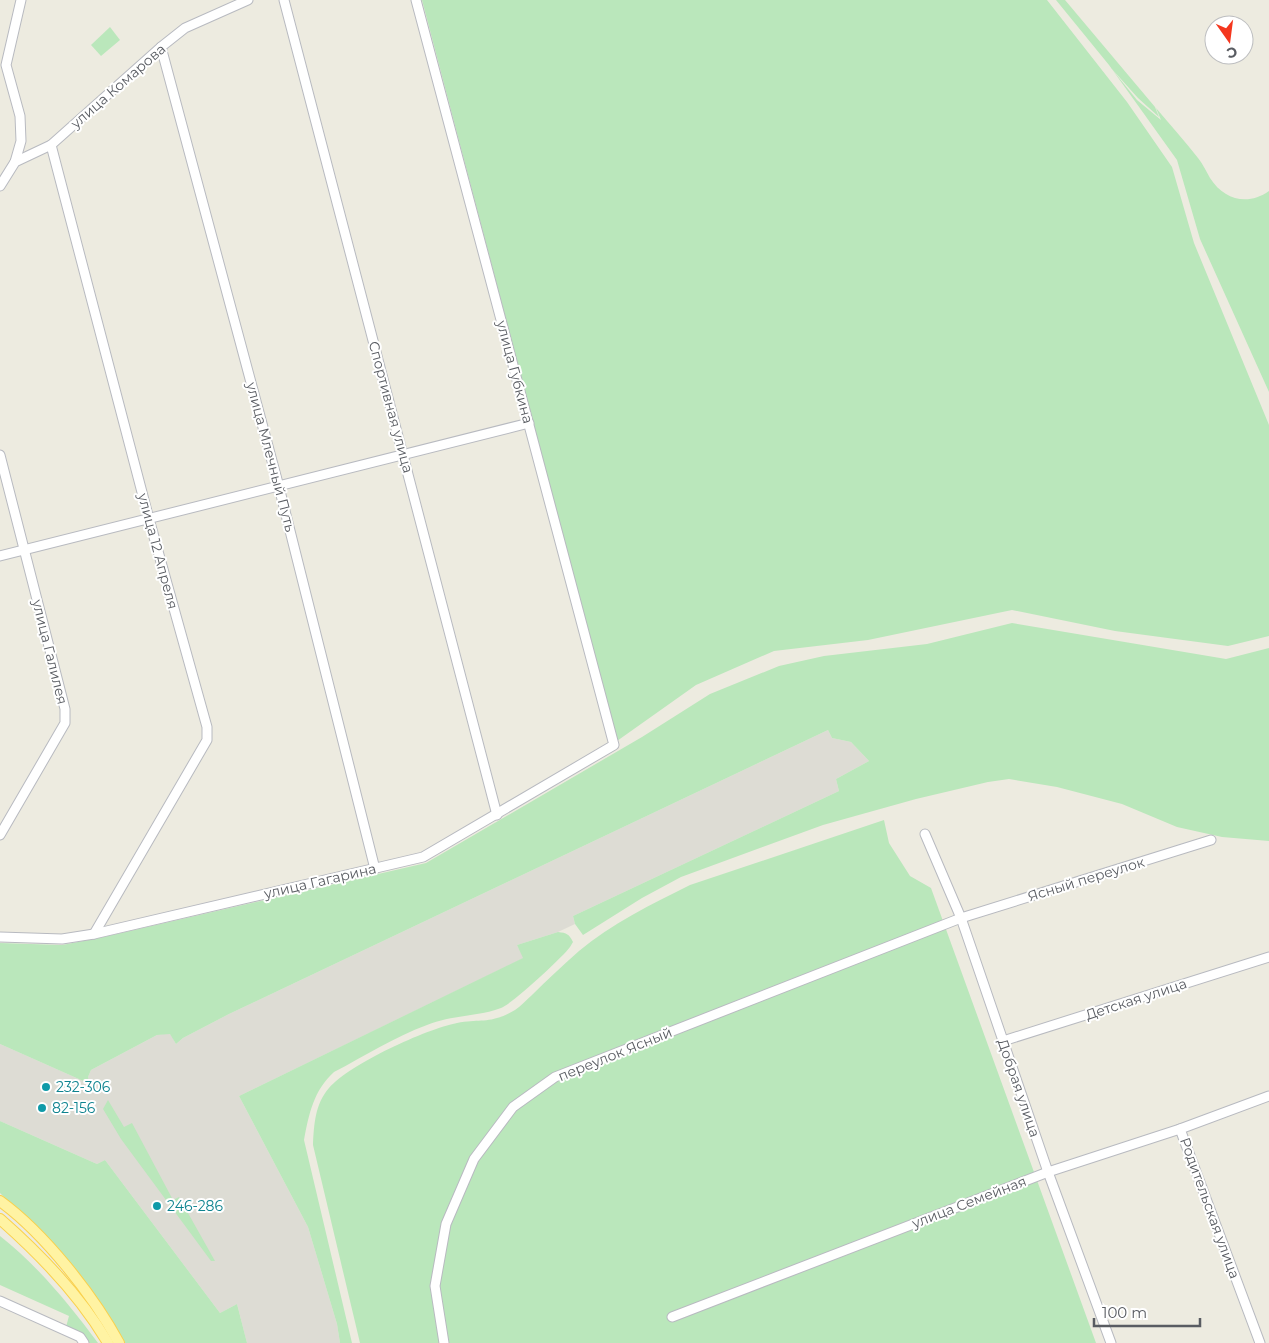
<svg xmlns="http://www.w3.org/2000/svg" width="1269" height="1343" font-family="Montserrat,sans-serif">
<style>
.industrial{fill:#dddcd4}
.green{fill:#bae7bb}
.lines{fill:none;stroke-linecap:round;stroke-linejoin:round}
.minor-casing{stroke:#b8bac0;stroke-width:11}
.major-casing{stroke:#fad04b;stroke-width:12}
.minor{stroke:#fff;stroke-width:9}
.major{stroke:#fff3a3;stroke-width:10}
.culture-dot{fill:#0f9aa8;stroke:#fff;stroke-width:2}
.labels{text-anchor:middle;stroke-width:4;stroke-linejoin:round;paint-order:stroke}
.street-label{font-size:14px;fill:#595c62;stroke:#fff}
.culture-label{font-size:14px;fill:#0d838f;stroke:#fff;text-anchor:start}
</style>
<rect width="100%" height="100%" fill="#edebe0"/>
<!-- industrial -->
<path class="industrial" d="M828 730 832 738 851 742 869 761 836 779 839 791 573 916 575 924 558 932 517 945 524 958 239 1096 308 1227 337 1324 340 1343H247L237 1304 220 1313 105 1160 97 1164 0 1121V1044L90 1084 88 1077 91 1070 157 1035 170 1033 176 1044 183 1038 229 1014Z"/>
<!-- green -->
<g class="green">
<path d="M422 0H1047L1127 102 1172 167 1194 243 1269 425V636L1228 646 1115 631 1012 610 868 640 774 651 696 685 617 741Z"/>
<path d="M1056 0H1065L1155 107 1159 117 1138 98 1111 68 1137 100 1161 120 1156 108C1170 125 1185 141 1198 158 1203 164 1206 171 1210 178 1224 200 1248 206 1269 191V392L1200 239 1177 160 1109 65Z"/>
<path d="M110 27 120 40 101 56 91 45Z"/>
<path d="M1012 623 1226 659 1269 648V841L1222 837 1177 827 1122 804 1057 787 1009 779 988 782 916 799 823 825 681 877 642 898 583 935 575 924 573 916 839 791 836 779 869 761 851 742 832 738 828 730 229 1014 183 1038 176 1044 170 1034 157 1035 91 1070 88 1077 90 1084 0 1044V943L62 945 99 938 426 863 642 737 710 694 779 666 824 656 927 644Z"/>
<path d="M884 820 889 843 910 876 931 888 1096 1343H360L313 1145C314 1125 315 1104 329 1088 350 1064 426 1029 457 1023 482 1018 489 1025 515 1010 521 1006 526 1000 532 995 547 980 563 965 579 951 611 924 652 904 690 885Z"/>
<path d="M558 932C567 933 569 934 573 942L570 947C562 958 512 1004 501 1008 477 1017 451 1015 427 1025 394 1037 365 1056 334 1072 314 1090 309 1113 304 1140L352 1343H340L337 1324 308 1227 239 1096 523 958 517 945Z"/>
<path d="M108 1100 124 1127 132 1123 173 1200 179 1197 215 1261H211L121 1139 103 1109Z"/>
<path d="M0 1121 97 1164 105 1160 220 1313 237 1304 247 1343H125L97 1298 61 1254 0 1193Z"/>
<path d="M0 1236C38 1266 69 1304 98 1343H87L66 1327 69 1316 0 1285Z"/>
</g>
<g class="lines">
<defs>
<g id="minor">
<path d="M284 0 497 815"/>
<path d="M161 47 279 487 375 869"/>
<path d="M51 145 149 519 207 727V740L94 934"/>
<path d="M15 162 21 141 20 116 6 65 21 0"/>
<path d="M0 186 15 162 51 145 161 47 185 28 248 0"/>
<path d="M0 455 65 709V723L0 835"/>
<path d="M0 556 529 423"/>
<path d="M925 834 961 918 1048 1172 1111 1343"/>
<path d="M0 937 62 939 94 934 423 857 614 745 416 0"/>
<path d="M1003 1041 1269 957"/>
<path d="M1180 1129 1260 1343"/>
<path d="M0 1301 80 1337 84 1343"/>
<path d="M672 1317 1048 1172 1180 1129 1269 1096"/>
<path d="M444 1343 435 1286 446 1224 474 1159 513 1107 555 1077 961 918 1211 840"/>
</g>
<g id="major">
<path d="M0 1201C44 1233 93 1295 119 1343"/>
<path d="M0 1219C41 1255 80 1295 108 1343"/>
</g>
</defs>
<!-- minor casing -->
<use href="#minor" class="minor-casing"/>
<!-- major casing -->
<use href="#major" class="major-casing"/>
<!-- minor -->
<use href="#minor" class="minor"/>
<!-- major -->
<use href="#major" class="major"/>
</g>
<!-- markers -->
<g class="culture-dot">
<circle cx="46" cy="1087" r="5"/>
<circle cx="42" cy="1108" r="5"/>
<circle cx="157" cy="1206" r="5"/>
</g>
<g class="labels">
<!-- street labels -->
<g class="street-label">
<text transform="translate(118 86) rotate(-41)" y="5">улица Комарова</text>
<text transform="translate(515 372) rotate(75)" y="5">улица Губкина</text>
<text transform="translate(391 407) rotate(75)" y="5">Спортивная улица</text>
<text transform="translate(271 457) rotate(75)" y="5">улица Млечный Путь</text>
<text transform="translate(158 551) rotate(75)" y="5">улица 12 Апреля</text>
<text transform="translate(50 652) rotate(76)" y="5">улица Галилея</text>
<text transform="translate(1086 879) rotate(-17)" y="5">Ясный переулок</text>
<text transform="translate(320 881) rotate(-13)" y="5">улица Гагарина</text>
<text transform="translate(1136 999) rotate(-18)" y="5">Детская улица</text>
<text transform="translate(615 1054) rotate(-22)" y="5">переулок Ясный</text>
<text transform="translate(1019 1088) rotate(71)" y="5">Добрая улица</text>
<text transform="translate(969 1202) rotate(-21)" y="5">улица Семейная</text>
<text transform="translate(1210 1208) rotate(70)" y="5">Родительская улица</text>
</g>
<!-- culture labels -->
<g class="culture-label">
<text x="56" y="1092">232-306</text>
<text x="52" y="1113">82-156</text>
<text x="167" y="1211">246-286</text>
</g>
</g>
<!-- north arrow -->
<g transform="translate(1229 40) rotate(166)"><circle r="24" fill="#ffffff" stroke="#bdbec0"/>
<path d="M0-4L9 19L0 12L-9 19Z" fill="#f4371e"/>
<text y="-8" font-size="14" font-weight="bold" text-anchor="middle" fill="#595c62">С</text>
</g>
<!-- scale -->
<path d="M1094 1318v8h106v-8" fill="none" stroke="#595c62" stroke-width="2.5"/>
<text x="1102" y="1318" font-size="15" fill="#595c62" stroke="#ffffff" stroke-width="4" paint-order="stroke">100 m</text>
</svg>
